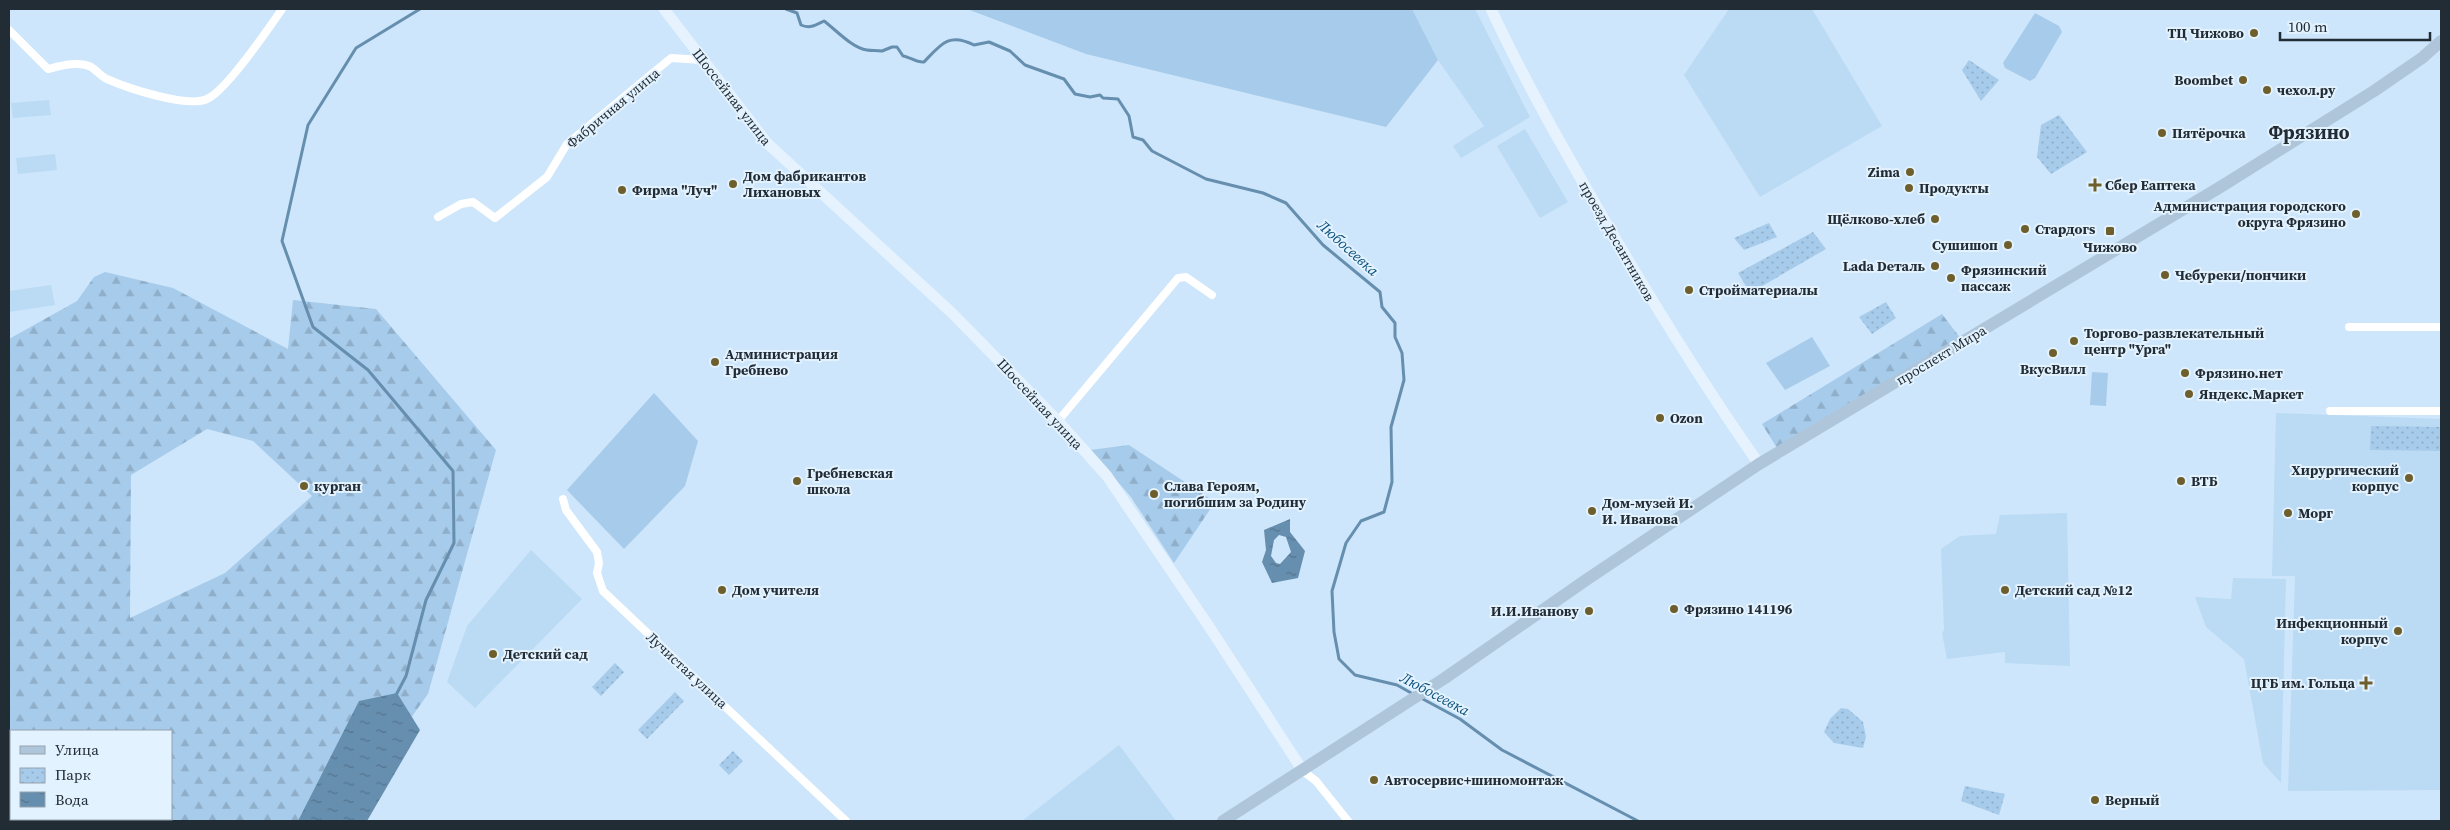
<svg xmlns="http://www.w3.org/2000/svg" width="2450" height="830" font-family="'Source Serif 4',serif">
<style>
.built{fill:#bbdaf4}
.grass{fill:#a7cbea}
.forest{fill:url(#forest-firs);fill-rule:evenodd}
.park{fill:url(#park-dots)}
.water{fill:url(#water-ripples);fill-rule:evenodd}
.lines{fill:none;stroke-linecap:round;stroke-linejoin:round}
.stream{stroke:#668eae;stroke-width:3}
.street{stroke:#fff;stroke-width:8}
.secondary{stroke:#e6f3fe;stroke-width:11}
.primary{stroke:#afc6da;stroke-width:12}
.poi-dot{fill:#6d5e2c;stroke:#e3f2ff;stroke-width:2}
.labels{text-anchor:middle;stroke-width:4;stroke-linejoin:round;paint-order:stroke}
.poi-label{font-size:14px;font-weight:bold;fill:#222c34;stroke:#e3f2ff;text-anchor:start}
.street-label{font-size:14px;fill:#222c34;stroke:#e3f2ff}
.water-label{font-size:15px;font-style:italic;fill:#094f7a;stroke:#e3f2ff}
.district-label{font-size:19px;font-weight:bold;fill:#222c34;stroke:#e3f2ff}
</style>
<defs>
<pattern id="forest-firs" width="22" height="20" patternUnits="userSpaceOnUse" patternTransform="scale(1.25)"><rect width="22" height="20" fill="#a7cbea"/><path d="M5 1l3.5 6h-7zM16 11l3.5 6h-7z" fill="#8faec9"/></pattern>
<pattern id="park-dots" width="8" height="8" patternUnits="userSpaceOnUse" patternTransform="scale(1.25)"><rect width="8" height="8" fill="#a7cbea"/><path d="M2 2h.1M6 6h.1" fill="none" stroke="#8faec9" stroke-width="1.8" stroke-linecap="round"/></pattern>
<pattern id="water-ripples" width="26" height="14" patternUnits="userSpaceOnUse" patternTransform="scale(1.25)"><rect width="26" height="14" fill="#668eae"/><path d="M2 4q2-2 4 0t4 0M15 11q2-2 4 0t4 0" fill="none" stroke="#54748e"/></pattern>
</defs>
<rect width="100%" height="100%" fill="#cde6fb"/>
<!-- built -->
<g class="built">
<path d="M1412 9H1475L1530 117 1461 158 1453 146 1484 126 1438 60Z"/>
<path d="M1729 9H1812L1882 126 1760 197 1684 75Z"/>
<path d="M49 100 51 115 13 118 11 103Z"/>
<path d="M1525 129 1568 202 1540 218 1497 146Z"/>
<path d="M55 154 57 170 18 174 16 158Z"/>
<path d="M51 285 55 305 9 312V291Z"/>
<path d="M2276 413 2441 419V790L2288 791 2295 576H2272Z"/>
<path d="M2067 513 2070 666 2005 663V652L1947 659 1942 633 1944 630 1941 549 1960 536 1996 534 2000 515Z"/>
<path d="M531 550 582 599 475 708 447 682 467 626Z"/>
<path d="M2233 578 2286 579 2281 783 2263 763 2244 659 2206 627 2195 597 2231 599Z"/>
<path d="M1119 745 1176 821H1022Z"/>
</g>
<!-- grass -->
<g class="grass">
<path d="M967 9H1412L1438 60 1386 127 1086 54Z"/>
<path d="M2035 13 2059 26 2062 32 2035 78 2030 81 2005 68 2003 63Z"/>
<path d="M1812 337 1830 366 1785 390 1766 363Z"/>
<path d="M2092 372 2108 373 2106 406 2090 405Z"/>
<path d="M654 393 698 441 685 486 624 549 567 490Z"/>
</g>
<!-- forest -->
<g class="forest">
<path d="M105 272 173 288 288 349 293 300 376 309 496 450 428 694 368 778 328 821H9V339L77 301 94 277ZM207 429 253 441 312 496 225 573 130 618 131 475ZM11 731H171V819H11Z"/>
<path d="M1942 314 1961 339 1777 448 1762 424Z"/>
<path d="M1129 445 1215 502 1174 563 1131 497 1090 450Z"/>
</g>
<!-- park -->
<g class="park">
<path d="M1969 60 1999 80 1981 101 1962 70Z"/>
<path d="M2059 115 2087 152 2051 174 2037 157 2041 125Z"/>
<path d="M1769 223 1777 237 1744 250 1734 238Z"/>
<path d="M1813 232 1826 249 1750 293 1738 273Z"/>
<path d="M1886 302 1896 318 1872 334 1859 317Z"/>
<path d="M2371 426 2441 427V451L2370 450Z"/>
<path d="M615 663 624 672 601 696 592 687Z"/>
<path d="M675 692 684 701 647 739 638 730Z"/>
<path d="M1841 708 1848 709 1863 722 1866 737 1863 748 1834 743 1824 732 1830 719Z"/>
<path d="M733 751 743 761 729 775 719 765Z"/>
<path d="M1965 786 2005 794 1999 815 1961 801Z"/>
</g>
<!-- water -->
<g class="water">
<path d="M1290 519V532L1305 551 1298 578 1272 583 1262 562 1266 550 1264 530ZM1279 535 1286 537 1291 552 1280 564 1276 563 1271 556 1274 540Z"/>
<path d="M397 693 420 730 367 821H298L359 701Z"/>
</g>
<g class="lines">
<!-- stream -->
<g class="stream">
<path d="M786 9 797 13 801 25C810 29 816 25 824 21 835 29 852 48 867 50 872 51 876 50 882 51L892 47H897L903 56C910 57 917 63 924 62 941 44 949 32 974 45L989 42 1010 51 1025 65 1064 79 1075 94 1090 97 1100 95 1103 98 1118 99 1129 116 1133 137 1143 140 1152 151 1206 179 1263 193 1286 203 1323 245 1380 292 1382 307 1395 323V337L1402 353 1404 380 1391 427 1392 482 1384 512 1361 521 1346 543 1332 591 1334 632 1339 659 1355 675 1397 685 1413 694"/>
<path d="M395 697 406 676 426 600 454 543 453 471 368 370 313 327 282 241 308 125 356 48 420 9"/>
<path d="M1421 698 1460 719 1502 750 1638 821"/>
</g>
<!-- street -->
<g class="street">
<path d="M9 30 48 69C60 66 77 61 89 66 96 69 100 76 107 79 127 88 187 108 207 99 226 91 269 28 282 9"/>
<path d="M438 217 461 204 473 202 495 218 547 177 567 144 671 58 702 60"/>
<path d="M2349 327H2441"/>
<path d="M2330 411H2441"/>
<path d="M1058 421 1178 278 1186 277 1212 295"/>
<path d="M563 499 566 510 597 552 599 563 597 573 603 591 846 821"/>
<path d="M1303 771 1316 781 1348 821"/>
</g>
<!-- secondary -->
<g class="secondary">
<path d="M664 9 767 143 952 313 1058 421 1107 476 1210 628 1303 771"/>
<path d="M1491 9C1526 84 1567 155 1608 226 1656 308 1705 387 1759 464"/>
</g>
<!-- primary -->
<path class="primary" d="M1223 821 1445 678 1586 580 1759 464 2222 186 2374 91 2422 58 2441 41"/>
</g>
<!-- markers -->
<g class="poi-dot">
<circle cx="2254" cy="33" r="5"/>
<circle cx="2243" cy="80" r="5"/>
<circle cx="2267" cy="90" r="5"/>
<circle cx="2162" cy="133" r="5"/>
<circle cx="1910" cy="172" r="5"/>
<circle cx="733" cy="184" r="5"/>
<path d="M2092.5 177.5h5v5h5v5h-5v5h-5v-5h-5v-5h5z"/>
<circle cx="1909" cy="188" r="5"/>
<circle cx="622" cy="190" r="5"/>
<circle cx="2356" cy="214" r="5"/>
<circle cx="1935" cy="219" r="5"/>
<circle cx="2025" cy="229" r="5"/>
<rect x="2105" y="226" width="10" height="10" rx="2.5"/>
<circle cx="2008" cy="245" r="5"/>
<circle cx="1935" cy="266" r="5"/>
<circle cx="2165" cy="275" r="5"/>
<circle cx="1951" cy="278" r="5"/>
<circle cx="1689" cy="290" r="5"/>
<circle cx="2074" cy="341" r="5"/>
<circle cx="2053" cy="353" r="5"/>
<circle cx="715" cy="362" r="5"/>
<circle cx="2185" cy="373" r="5"/>
<circle cx="2189" cy="394" r="5"/>
<circle cx="1660" cy="418" r="5"/>
<circle cx="2409" cy="478" r="5"/>
<circle cx="797" cy="481" r="5"/>
<circle cx="2181" cy="481" r="5"/>
<circle cx="304" cy="486" r="5"/>
<circle cx="1154" cy="494" r="5"/>
<circle cx="1592" cy="511" r="5"/>
<circle cx="2288" cy="513" r="5"/>
<circle cx="722" cy="590" r="5"/>
<circle cx="2005" cy="590" r="5"/>
<circle cx="1674" cy="609" r="5"/>
<circle cx="1589" cy="611" r="5"/>
<circle cx="2398" cy="631" r="5"/>
<circle cx="493" cy="654" r="5"/>
<path d="M2363.5 675.5h5v5h5v5h-5v5h-5v-5h-5v-5h5z"/>
<circle cx="1374" cy="780" r="5"/>
<circle cx="2095" cy="800" r="5"/>
</g>
<g class="labels">
<!-- poi labels -->
<g class="poi-label">
<text x="2244" y="38" text-anchor="end">ТЦ Чижово</text>
<text x="2233" y="85" text-anchor="end">Boombet</text>
<text x="2277" y="95">чехол.ру</text>
<text x="2172" y="138">Пятёрочка</text>
<text x="1900" y="177" text-anchor="end">Zima</text>
<text x="743" y="181">Дом фабрикантов<tspan x="743" dy="16">Лихановых</tspan></text>
<text x="2105" y="190">Сбер Еаптека</text>
<text x="1919" y="193">Продукты</text>
<text x="632" y="195">Фирма "Луч"</text>
<text x="2346" y="211" text-anchor="end">Администрация городского<tspan x="2346" dy="16">округа Фрязино</tspan></text>
<text x="1925" y="224" text-anchor="end">Щёлково-хлеб</text>
<text x="2035" y="234">Стардогs</text>
<text x="1998" y="250" text-anchor="end">Сушишоп</text>
<text x="2110" y="252" text-anchor="middle">Чижово</text>
<text x="1925" y="271" text-anchor="end">Lada Dеталь</text>
<text x="1961" y="275">Фрязинский<tspan x="1961" dy="16">пассаж</tspan></text>
<text x="2175" y="280">Чебуреки/пончики</text>
<text x="1699" y="295">Стройматериалы</text>
<text x="2084" y="338">Торгово-развлекательный<tspan x="2084" dy="16">центр "Урга"</tspan></text>
<text x="725" y="359">Администрация<tspan x="725" dy="16">Гребнево</tspan></text>
<text x="2053" y="374" text-anchor="middle">ВкусВилл</text>
<text x="2195" y="378">Фрязино.нет</text>
<text x="2199" y="399">Яндекс.Маркет</text>
<text x="1670" y="423">Ozon</text>
<text x="2399" y="475" text-anchor="end">Хирургический<tspan x="2399" dy="16">корпус</tspan></text>
<text x="807" y="478">Гребневская<tspan x="807" dy="16">школа</tspan></text>
<text x="2191" y="486">ВТБ</text>
<text x="314" y="491">курган</text>
<text x="1164" y="491">Слава Героям,<tspan x="1164" dy="16">погибшим за Родину</tspan></text>
<text x="1602" y="508">Дом-музей И.<tspan x="1602" dy="16">И. Иванова</tspan></text>
<text x="2298" y="518">Морг</text>
<text x="732" y="595">Дом учителя</text>
<text x="2015" y="595">Детский сад №12</text>
<text x="1684" y="614">Фрязино 141196</text>
<text x="1579" y="616" text-anchor="end">И.И.Иванову</text>
<text x="2388" y="628" text-anchor="end">Инфекционный<tspan x="2388" dy="16">корпус</tspan></text>
<text x="503" y="659">Детский сад</text>
<text x="2355" y="688" text-anchor="end">ЦГБ им. Гольца</text>
<text x="1384" y="785">Автосервис+шиномонтаж</text>
<text x="2105" y="805">Верный</text>
</g>
<!-- street labels -->
<g class="street-label">
<text transform="translate(732 97) rotate(52)" y="5">Шоссейная улица</text>
<text transform="translate(613 108) rotate(-40)" y="5">Фабричная улица</text>
<text transform="translate(1617 241) rotate(60)" y="5">проезд Десантников</text>
<text transform="translate(1941 355) rotate(-31)" y="5">проспект Мира</text>
<text transform="translate(1040 404) rotate(47)" y="5">Шоссейная улица</text>
<text transform="translate(687 670) rotate(43)" y="5">Лучистая улица</text>
</g>
<!-- water labels -->
<g class="water-label">
<text transform="translate(1348 248) rotate(42)" y="5">Любосеевка</text>
<text transform="translate(1435 694) rotate(28)" y="5">Любосеевка</text>
</g>
<!-- district labels -->
<g class="district-label">
<text x="2309" y="139">Фрязино</text>
</g>
</g>
<!-- border -->
<rect width="2450" height="830" fill="none" stroke="#222c34" stroke-width="20"/>
<!-- legend -->
<rect x="10" y="730" width="162" height="90" fill="#e3f2ff" stroke="#96a3ae"/>
<rect x="20" y="746" width="25" height="8" fill="#afc6da" stroke="#96a3ae"/>
<text x="55" y="755" font-size="15" fill="#222c34">Улица</text>
<rect x="20" y="768" width="25" height="15" fill="url(#park-dots)" stroke="#96a3ae"/>
<text x="55" y="780" font-size="15" fill="#222c34">Парк</text>
<rect x="20" y="792" width="25" height="15" fill="url(#water-ripples)" stroke="#96a3ae"/>
<text x="55" y="805" font-size="15" fill="#222c34">Вода</text>
<!-- scale -->
<path d="M2280 32v8h150v-8" fill="none" stroke="#222c34" stroke-width="2.5"/>
<text x="2288" y="32" font-size="15" fill="#222c34" stroke="#e3f2ff" stroke-width="4" paint-order="stroke">100 m</text>
</svg>
